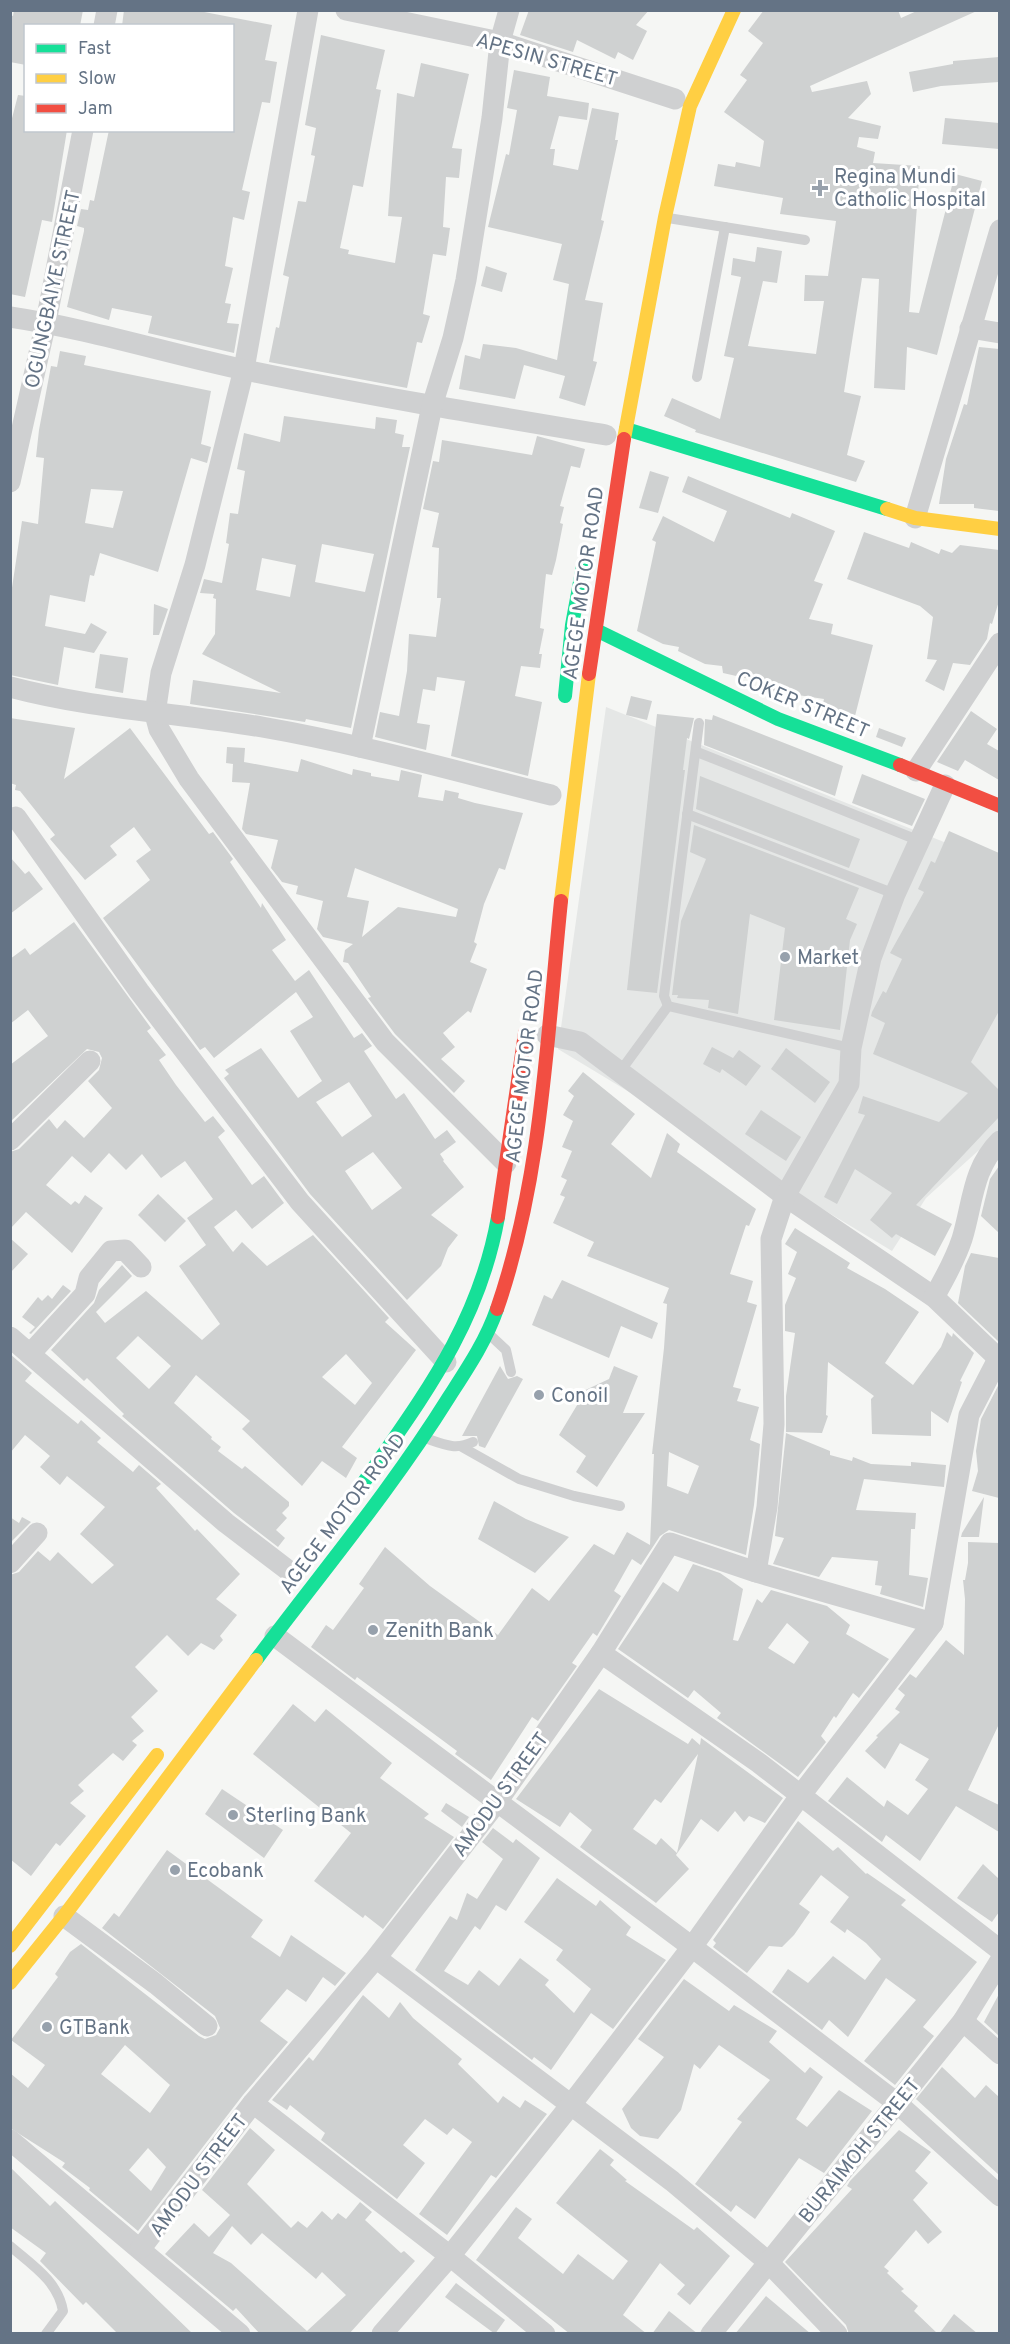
<svg xmlns="http://www.w3.org/2000/svg" width="1010" height="2344" font-family="Overpass,sans-serif">
<style>
.built{fill:#e5e7e6}
.building{fill:#cfd1d1;fill-rule:evenodd}
.lines{fill:none;stroke-linecap:round;stroke-linejoin:round}
.lane{stroke:#cfd0d1;stroke-width:10}
.street{stroke:#cfd0d1;stroke-width:21}
.fast{stroke:#16e098;stroke-width:14}
.slow{stroke:#ffcf43;stroke-width:14}
.jam{stroke:#f24e42;stroke-width:14}
.poi-dot{fill:#97a1ac;stroke:#fff;stroke-width:2}
.labels{text-anchor:middle;stroke-width:6;stroke-linejoin:round;paint-order:stroke}
.street-label{font-size:20px;fill:#647385;stroke:#fff}
.poi-label{font-size:20px;fill:#647385;stroke:#fff;text-anchor:start}
</style>
<rect width="100%" height="100%" fill="#f5f6f4"/>
<!-- built -->
<path class="built" d="M606 707 999 864V1132L926 1198 892 1251 558 1049Z"/>
<!-- building -->
<g class="building">
<path d="M14 10H83L80 26H26V65L10 62V15L13 16Z"/>
<path d="M124 10H194L272 25 265 60 277 62 270 103 262 102 242 190 250 192 244 220 233 217 225 266 233 268 225 303 231 304 227 323 239 324 234 353 148 333 152 316 112 308 109 320 67 307 84 231V228L77 226 81 209 88 210 90 200 94 201 109 130H232V26H122Z"/>
<path d="M529 10H649L636 25 647 31 633 60 618 52 615 59 577 40 573 52 520 35Z"/>
<path d="M764 10H898L901 18 919 10H979L810 86 812 92 867 81 871 94 848 118 881 126 878 139 859 137 857 147 875 152 873 163 920 166 909 312 919 313 955 174 982 181 937 355 907 347 905 390 874 388 879 279 862 278 844 392 861 396 847 455 865 461 856 482 695 432 696 430 664 416 672 398 720 419 734 358 724 356 741 277 731 275 733 258 755 262 757 247 782 251 777 283 763 281 748 346 816 354 824 301H804L805 275 828 276 836 221 780 214 783 198 714 186 718 164 735 167 736 162 760 167 764 141 724 112 747 80 740 75 763 43 748 31Z"/>
<path d="M321 35 385 50 376 89 381 90 363 187 353 185 340 248 349 250 348 254 395 263 402 217 388 216 397 93 414 97 421 63 469 74 452 148 462 149 459 178 446 177 443 227 450 228 446 256 433 254 423 314 430 316 422 343 417 342 407 388 269 362 276 327 279 328 289 277 283 275 298 201 306 202 315 156 311 155 316 128 305 125Z"/>
<path d="M999 57V82L941 86 913 92 909 72 953 64V61Z"/>
<path d="M514 70 550 77 547 96 589 103 587 120 559 116 550 149H555L553 165 578 170 592 108 619 113 615 140H618L601 220 604 221 585 300 603 303 593 361 597 362 585 406 559 398 565 376 524 365 515 399 459 389 465 355 480 359 483 344 516 348 557 360 569 284 553 280 562 244 488 227 506 154 509 155 517 110 507 108Z"/>
<path d="M18 95 26 96V130H67L52 222 42 220 25 297 10 294V126Z"/>
<path d="M945 118 999 123V149L942 144Z"/>
<path d="M486 266 507 273 502 292 481 286Z"/>
<path d="M979 347 999 349V511L974 508V504H939L946 459 964 404 967 405Z"/>
<path d="M60 351 86 356 84 365 211 391 201 444 211 447 207 463 191 458 158 572 100 553 94 576 90 575 85 602 50 595 45 626 85 634 91 623 107 632 94 653 64 647 58 685 10 675V601L22 521 38 524 44 458 36 457 39 430 51 366 57 367ZM91 489 123 491 113 528 85 523Z"/>
<path d="M284 416 375 429 376 417 397 420 395 433 404 435 402 447H410L351 728 306 719 305 722 190 704 193 680 281 693 202 654 215 634 216 599 213 598 214 594 200 593 204 579 222 583 229 544 226 543 230 513 238 514 245 471 237 469 244 433 280 442ZM322 544 374 554 365 592 315 582ZM262 558 296 565 290 597 256 590Z"/>
<path d="M537 436 585 449 580 468 571 466 560 506 564 507 560 523 563 524 556 560 552 575 546 574 540 628 544 629 539 654H542L540 668 521 666 515 696 542 702 528 776 451 756 465 681 437 677 435 691 423 689 417 723 430 725 426 750 375 737 380 712 399 716 407 671 409 634 436 637 441 598H437L439 548 432 547 439 513 423 509 433 461 439 462 442 440 532 455Z"/>
<path d="M650 471 669 477 658 513 639 508Z"/>
<path d="M688 476 790 518 792 513 835 531 814 581 823 584 809 619 833 624 831 634 873 645 855 716 822 707 824 699 765 690 767 683 723 673 722 666 705 664 678 651 679 647 663 644 637 631 656 542 652 540 663 516 714 542 727 511 682 492Z"/>
<path d="M864 532 909 548 911 542 939 554 941 549 952 553 960 545 999 550V601L992 624 990 623 987 639 970 665 953 663 944 691 925 681 937 660 927 659 933 617 920 606 847 579Z"/>
<path d="M154 604 168 609 159 635H153Z"/>
<path d="M100 654 128 658 123 693 95 688Z"/>
<path d="M631 696 652 701 647 720 626 715Z"/>
<path d="M971 711 997 729 987 744 999 751V780L965 760 958 771 937 762Z"/>
<path d="M657 714 694 718 689 739 687 738 683 770H685L657 993 627 990Z"/>
<path d="M713 715 843 766 835 796 704 745 705 719 712 720Z"/>
<path d="M10 718 75 728 64 779 130 728 209 834 213 832 233 859 230 862 261 908 262 903 286 940 272 950 295 981 309 970 354 1038 362 1033 372 1046 364 1051 396 1099 404 1093 435 1139 447 1130 456 1142 440 1154 444 1160 443 1161 464 1187 431 1215 458 1235 448 1248 441 1266 407 1300 310 1194 224 1078 229 1074 225 1070 261 1048 298 1098 322 1081 290 1031 313 1017 296 992 214 1058 205 1047 200 1050 103 918 150 880 136 861 151 850 134 827 110 846 117 855 85 880 50 839 55 835 20 791 15 790 16 785 10 783ZM349 1082 372 1116 342 1137 316 1102ZM373 1152 402 1188 372 1210 345 1171Z"/>
<path d="M879 728 906 738 902 747 876 737Z"/>
<path d="M227 747 245 748 244 762 298 772 301 759 352 775 353 769 371 773V776L399 781 401 770 422 775 418 797 443 801 445 790 459 793 458 798 475 803 523 813 505 870 499 868 484 904 474 942 477 944 470 962 487 969 471 1013 468 1011 443 1033 455 1047 441 1059 465 1081 454 1093 395 1034 368 998 371 997 348 963 343 962 345 950 353 944 323 937 317 929 323 901 296 894 298 886 282 882 271 868 278 840 246 834 242 829 250 783 232 782 233 764 226 763ZM355 868 458 909 456 917 398 907 362 937 369 901 347 897Z"/>
<path d="M862 774 925 799 912 826 852 803Z"/>
<path d="M700 776 860 839 849 868 696 809Z"/>
<path d="M694 825 859 888 846 919 857 924 850 940 840 1030 774 1020 785 928 750 914 738 1014 708 1008 709 1000 677 998 678 995H672L681 921 706 859 690 852Z"/>
<path d="M949 831 999 853V1011L971 1062 999 1090V1117L916 1205 952 1224 935 1256 896 1234 892 1238 870 1220 892 1193 855 1169 837 1204 824 1197 865 1115 858 1113 863 1096 939 1122 968 1093 873 1054 885 1023 871 1016 872 1012 883 991 886 993 902 959 890 953 924 892 918 889 931 861 935 863Z"/>
<path d="M10 857 25 874 29 871 43 889 10 914Z"/>
<path d="M74 922 151 1028 147 1031 166 1055 159 1060 176 1085 205 1122 213 1116 225 1131 218 1137 252 1185 264 1176 284 1203 252 1229 236 1210 214 1227 233 1252 242 1242 267 1266 313 1235 389 1318 385 1322 416 1350 342 1447 357 1458 346 1478 322 1461 302 1486 242 1429 250 1421 196 1375 174 1403 212 1437 211 1439 221 1447 218 1451 242 1469 245 1466 289 1502V1506L282 1513 287 1518 276 1530 285 1538 278 1547 234 1513 122 1416 124 1414 87 1378 84 1381 51 1350 94 1303 99 1290 122 1265 132 1276 96 1312 105 1323 146 1291 202 1340 220 1324 179 1266 206 1245 187 1218 213 1199 185 1161 161 1178 142 1154 126 1170 109 1153 91 1173 72 1156 46 1185 71 1205 75 1201 79 1204 85 1195 103 1208 72 1253 26 1212 10 1229V1152L19 1149 49 1119 57 1129 65 1120 84 1138 112 1108 88 1081 99 1070 102 1058 99 1052 87 1049 10 1122V1065L48 1036 28 1010 10 1024V959L25 948 30 955ZM138 1336 171 1366 149 1389 116 1358ZM346 1354 372 1383 355 1405 322 1377Z"/>
<path d="M712 1047 733 1058 739 1050 761 1066 746 1086 722 1069 720 1073 703 1064Z"/>
<path d="M786 1048 830 1082 815 1103 771 1069Z"/>
<path d="M583 1072 635 1114 611 1144 651 1178 667 1133 680 1144 677 1152 756 1209 749 1226 746 1225 730 1274 753 1281 747 1302 757 1305 733 1387 741 1389 737 1401 759 1407 750 1440 760 1444 754 1505 746 1555 669 1530 660 1536 641 1565 632 1559 614 1591 621 1596 597 1636 593 1633 572 1663 577 1666 538 1721 532 1717 491 1780 455 1754 457 1751 357 1677 355 1680 311 1647 326 1625 333 1630 364 1588 359 1584 385 1547 430 1586 498 1635 532 1588 549 1601 594 1544 614 1555 627 1532 650 1545 654 1454H652L664 1348 667 1304 663 1303 669 1288 587 1256 594 1242 553 1223 565 1197 560 1195 567 1180 561 1177 572 1151 562 1147 573 1121 563 1115 574 1096 568 1091ZM669 1452 699 1466 688 1494 667 1486Z"/>
<path d="M761 1110 801 1137 786 1161 745 1134Z"/>
<path d="M999 1166V1233L981 1216 990 1179Z"/>
<path d="M158 1194 186 1221 165 1242 138 1215Z"/>
<path d="M795 1228 850 1263 847 1268 885 1289 919 1312 885 1363 913 1385 941 1347 947 1332 952 1337 953 1333 974 1353 960 1381 962 1382 948 1423 931 1411V1436L872 1434 871 1399 874 1396 828 1362 826 1415 828 1416 822 1433 786 1432V1396L795 1333 785 1331V1305L796 1278 788 1274 797 1252 785 1244Z"/>
<path d="M10 1238 28 1254 10 1273Z"/>
<path d="M971 1253 999 1258V1342L958 1303 965 1266Z"/>
<path d="M562 1280 658 1323 652 1339 621 1326 609 1358 532 1325 544 1295 552 1299Z"/>
<path d="M63 1285 71 1291 31 1334 29 1333 35 1327 22 1317 38 1297 42 1301 48 1295 52 1299Z"/>
<path d="M10 1354 32 1373 25 1381 78 1424 81 1420 101 1438 97 1442 133 1472 139 1465 161 1484 156 1488 195 1531 197 1529 240 1574 216 1599 237 1615 220 1636 223 1640 214 1650 201 1643 188 1656 167 1635 135 1667 158 1691 131 1717 144 1731 132 1741 137 1745 123 1761 113 1753 78 1785 84 1791 70 1803 86 1816 60 1846 56 1843 31 1876 10 1859V1575L19 1572 38 1551 50 1561 58 1552 92 1584 114 1565 80 1534 105 1507 67 1476 60 1485 40 1467 50 1456 25 1435 10 1453Z"/>
<path d="M500 1366 508 1379 517 1376 523 1379 485 1448 479 1446 477 1436H462Z"/>
<path d="M614 1366 638 1376 623 1413H645L597 1487 576 1472 586 1456 559 1435 582 1397 577 1394 609 1379Z"/>
<path d="M999 1384V1498L972 1491 978 1471 976 1451 981 1419Z"/>
<path d="M786 1433 830 1451V1455L852 1461 853 1457 871 1464 911 1466V1462L946 1465 944 1487 864 1479 856 1510 916 1513 915 1529H911L909 1575 928 1578 923 1607 880 1594 882 1586 875 1585 878 1561 832 1557 819 1577 773 1564 784 1538 775 1536Z"/>
<path d="M984 1497 979 1537H961L962 1533Z"/>
<path d="M494 1501 526 1519 569 1537 535 1573 478 1539Z"/>
<path d="M10 1517 19 1523 22 1517 31 1522 10 1543Z"/>
<path d="M968 1542 999 1543V1724L968 1790 999 1805V1832L956 1806 920 1861 886 1835 882 1842 828 1801 847 1777 884 1807 887 1800 908 1815 928 1789 915 1780 929 1759 900 1743 885 1769 865 1751 878 1737 876 1736 900 1712 895 1709 905 1695 898 1689 910 1674 916 1678 946 1640 964 1655 965 1599 963 1580H965L968 1563Z"/>
<path d="M693 1564 720 1573 743 1589 733 1640 738 1641 757 1599 762 1603 771 1590 827 1606 850 1625 846 1634 889 1659 859 1698 853 1693 836 1718 834 1716 821 1736 826 1742 798 1777 717 1718 721 1713 694 1690 688 1698 618 1649 663 1582 678 1592ZM787 1623 809 1642 794 1664 768 1648Z"/>
<path d="M599 1689 688 1744 692 1738 700 1745 701 1738 783 1798 765 1823 749 1816 744 1822 735 1811 718 1832 701 1819 676 1855 689 1869 656 1903 580 1847 592 1830 570 1812 560 1827 516 1799ZM698 1754 677 1853 661 1838 656 1845 633 1829 655 1799 661 1803Z"/>
<path d="M293 1704 315 1722 326 1709 392 1763 380 1778 429 1814 424 1818 454 1837 383 1929 365 1915 363 1918 314 1881 351 1833 253 1754Z"/>
<path d="M222 1789 283 1830 264 1858 205 1814Z"/>
<path d="M446 1803 469 1817 462 1827 441 1811Z"/>
<path d="M798 1821 833 1851 838 1847 866 1874 867 1873 906 1900 901 1905 977 1962 923 2027 934 2036 895 2085 864 2061 916 2000 886 1978 848 2037 829 2020 822 2030 772 1992 788 1969 808 1983 833 1956 865 1980 881 1959 866 1943 847 1929 845 1933 830 1922 849 1897 821 1875 799 1904 810 1912 794 1935 782 1947 769 1946 747 1973 713 1947 716 1943 713 1940Z"/>
<path d="M493 1828 513 1843 516 1839 540 1858 506 1911 496 1905 480 1930 475 1926 444 1971 468 1985 479 1970 499 1986 520 1958 549 1980 545 1985 574 2013 591 1989 556 1960 563 1950 524 1922 557 1878 596 1906 600 1900 631 1927 626 1935 666 1960 613 2029 591 2013 551 2070 534 2057 532 2060 415 1970 450 1916 457 1920 467 1893 477 1899 503 1859 482 1842Z"/>
<path d="M167 1850 263 1920 251 1937 280 1957 291 1935 346 1973 335 1986 323 1977 306 2002 287 1989 260 2021 288 2042 243 2095 138 2231 89 2190 90 2188 62 2167 65 2163 10 2128V2073L28 2088 45 2065 11 2040 58 1977 55 1974 70 1952 81 1944 199 2036 205 2039 216 2035 220 2028 215 2016 102 1928 114 1913 119 1917ZM125 2045 170 2085 150 2113 101 2074ZM148 2148 166 2167 151 2191 129 2170Z"/>
<path d="M983 1864 999 1879V1912L992 1922 957 1898Z"/>
<path d="M684 1979 729 2011 734 2005 777 2031 769 2042 805 2073 810 2067 823 2077 796 2119 807 2127 839 2090 872 2111 824 2173 799 2158 755 2219 736 2205 731 2212 695 2184 742 2122 737 2119 770 2080 719 2045 700 2069 694 2064 681 2110 658 2139 640 2136 631 2128 622 2109 664 2057 638 2039Z"/>
<path d="M999 1994V2036L984 2022Z"/>
<path d="M363 1995 389 2018 400 2002 413 2018 462 2059 458 2064 498 2103 503 2096 520 2108 525 2100 547 2114 496 2178 491 2175 447 2235 419 2214 472 2142 453 2128 447 2135 425 2119 403 2145 425 2163 397 2199 321 2140 325 2133 290 2105 287 2110 272 2100 309 2057 313 2061Z"/>
<path d="M942 2067 975 2098 986 2085 999 2097V2175L916 2099Z"/>
<path d="M250 2128 275 2150 247 2184 291 2228 298 2221 307 2228 322 2211 332 2220 338 2213 346 2219 360 2202 372 2212 365 2220 401 2253 404 2251 415 2261 349 2334H260L236 2308 233 2311 165 2254 194 2223 209 2237 230 2215 202 2190ZM232 2226 251 2245 262 2233 316 2279 322 2272 346 2295 307 2331 231 2263 213 2253Z"/>
<path d="M899 2130 931 2152 915 2171 928 2183 913 2200 942 2232 928 2244 916 2230 884 2267 889 2271 887 2273 904 2289 901 2291 918 2306 914 2311 938 2334H849L846 2325 785 2262 852 2189 847 2186 850 2181Z"/>
<path d="M600 2149 614 2160 610 2165 627 2180 625 2181 694 2230 697 2227 730 2256 690 2305 677 2294 685 2285 660 2263 623 2315 647 2334H570L476 2260 516 2207 532 2219 518 2238 563 2274 578 2254 613 2280 628 2261 556 2203Z"/>
<path d="M10 2167 50 2206 55 2201 193 2334H118L86 2302 83 2305 40 2261 46 2253 10 2227Z"/>
<path d="M456 2283 505 2320 495 2334 445 2297Z"/>
<path d="M766 2296 811 2334H735Z"/>
<path d="M669 2311 698 2334H652Z"/>
<path d="M954 2314 978 2334H939Z"/>
</g>
<g class="lines">
<!-- lane -->
<g class="lane">
<path d="M668 218 805 240"/>
<path d="M697 377 725 227"/>
<path d="M699 723 664 996 668 1006 851 1048"/>
<path d="M697 752 920 841"/>
<path d="M687 814 895 894"/>
<path d="M619 1073 668 1006"/>
<path d="M491 1336 506 1350 511 1372"/>
<path d="M428 1439C445 1445 456 1450 473 1442"/>
<path d="M462 1447 519 1479 574 1496 620 1506"/>
<path d="M10 2246C32 2265 58 2281 63 2311L46 2334"/>
</g>
<!-- street -->
<g class="street">
<path d="M308 10 244 369 195 565 161 673 155 714 159 729 189 779 385 1042 506 1163"/>
<path d="M346 10 500 42 675 99"/>
<path d="M104 26 107 10"/>
<path d="M10 317C90 329 166 353 245 370 365 395 486 415 606 435"/>
<path d="M970 328 1000 333"/>
<path d="M10 482 46 322 83 130"/>
<path d="M915 518 1000 230"/>
<path d="M10 687C93 709 178 713 262 727 360 744 455 771 551 795"/>
<path d="M360 747 432 406 453 338 466 280 492 118 500 42 509 10"/>
<path d="M916 771 1000 643"/>
<path d="M16 817 139 991 300 1202 446 1362"/>
<path d="M547 1035 580 1042 785 1196 934 1297 1000 1360"/>
<path d="M10 1140 90 1061"/>
<path d="M934 1297C945 1278 955 1260 962 1239 973 1203 972 1169 1000 1141"/>
<path d="M10 1337 226 1523 293 1574"/>
<path d="M30 1354 85 1294 89 1278 111 1251 125 1250 141 1267"/>
<path d="M10 1563 37 1533"/>
<path d="M756 1572 767 1507 774 1424 771 1239 785 1196 849 1084 851 1048 871 958 895 894 945 785"/>
<path d="M275 1636 692 1947 897 2103 1000 2196"/>
<path d="M601 1653 759 1763 1000 1950"/>
<path d="M64 1916 156 1984 207 2026"/>
<path d="M376 1958 672 2181 767 2261 837 2334"/>
<path d="M963 2021 1000 2054"/>
<path d="M253 2103 450 2256 545 2334"/>
<path d="M10 2140 240 2334"/>
<path d="M141 2248 253 2103 376 1958 497 1802 601 1653 670 1543 756 1572 933 1623"/>
<path d="M382 2334 450 2256 570 2106 692 1947 800 1796 933 1623 969 1415 1000 1355"/>
<path d="M711 2334 963 2021 1000 1961"/>
</g>
<!-- fast -->
<g class="fast">
<path d="M626 429 887 509"/>
<path d="M596 630 778 719 900 765"/>
<path d="M565 696 572 625 583 566"/>
<path d="M364 1482C424 1395 479 1324 498 1217"/>
<path d="M256 1660C321 1573 391 1490 449 1397 467 1369 486 1341 497 1309"/>
</g>
<!-- slow -->
<g class="slow">
<path d="M624 439 665 217 690 106 734 10"/>
<path d="M887 509 915 518 1000 529"/>
<path d="M561 901 589 674"/>
<path d="M10 1946 157 1755"/>
<path d="M10 1983 64 1916 256 1660"/>
</g>
<!-- jam -->
<g class="jam">
<path d="M589 674 624 439"/>
<path d="M900 765 1000 806"/>
<path d="M498 1217 525 1033"/>
<path d="M497 1309C542 1179 547 1037 561 901"/>
</g>
</g>
<!-- markers -->
<g class="poi-dot">
<path d="M817 179h6v6h6v6h-6v6h-6v-6h-6v-6h6z"/>
<circle cx="785" cy="957" r="6"/>
<circle cx="539" cy="1395" r="6"/>
<circle cx="373" cy="1630" r="6"/>
<circle cx="233" cy="1815" r="6"/>
<circle cx="175" cy="1870" r="6"/>
<circle cx="47" cy="2027" r="6"/>
</g>
<g class="labels">
<!-- street labels -->
<g class="street-label">
<text transform="translate(547 59) rotate(16)" y="7">APESIN STREET</text>
<text transform="translate(52 289) rotate(-78)" y="7">OGUNGBAIYE STREET</text>
<text transform="translate(583 583) rotate(-82)" y="7">AGEGE MOTOR ROAD</text>
<text transform="translate(803 704) rotate(23)" y="7">COKER STREET</text>
<text transform="translate(524 1066) rotate(-83)" y="7">AGEGE MOTOR ROAD</text>
<text transform="translate(342 1513) rotate(-53)" y="7">AGEGE MOTOR ROAD</text>
<text transform="translate(500 1794) rotate(-54)" y="7">AMODU STREET</text>
<text transform="translate(859 2150) rotate(-51)" y="7">BURAIMOH STREET</text>
<text transform="translate(198 2175) rotate(-53)" y="7">AMODU STREET</text>
</g>
<!-- poi labels -->
<g class="poi-label">
<text x="834" y="183">Regina Mundi<tspan x="834" dy="23">Catholic Hospital</tspan></text>
<text x="797" y="964">Market</text>
<text x="551" y="1402">Conoil</text>
<text x="385" y="1637">Zenith Bank</text>
<text x="245" y="1822">Sterling Bank</text>
<text x="187" y="1877">Ecobank</text>
<text x="59" y="2034">GTBank</text>
</g>
</g>
<!-- border -->
<rect width="1010" height="2344" fill="none" stroke="#647385" stroke-width="24"/>
<!-- legend -->
<rect x="24" y="24" width="210" height="108" fill="#ffffff" stroke="#c1c7ce" stroke-width="1.5"/>
<rect x="36" y="44" width="30" height="9" fill="#16e098" stroke="#c1c7ce" stroke-width="1.5"/>
<text x="78" y="54" font-size="18" fill="#647385">Fast</text>
<rect x="36" y="74" width="30" height="9" fill="#ffcf43" stroke="#c1c7ce" stroke-width="1.5"/>
<text x="78" y="84" font-size="18" fill="#647385">Slow</text>
<rect x="36" y="104" width="30" height="9" fill="#f24e42" stroke="#c1c7ce" stroke-width="1.5"/>
<text x="78" y="114" font-size="18" fill="#647385">Jam</text>
</svg>
